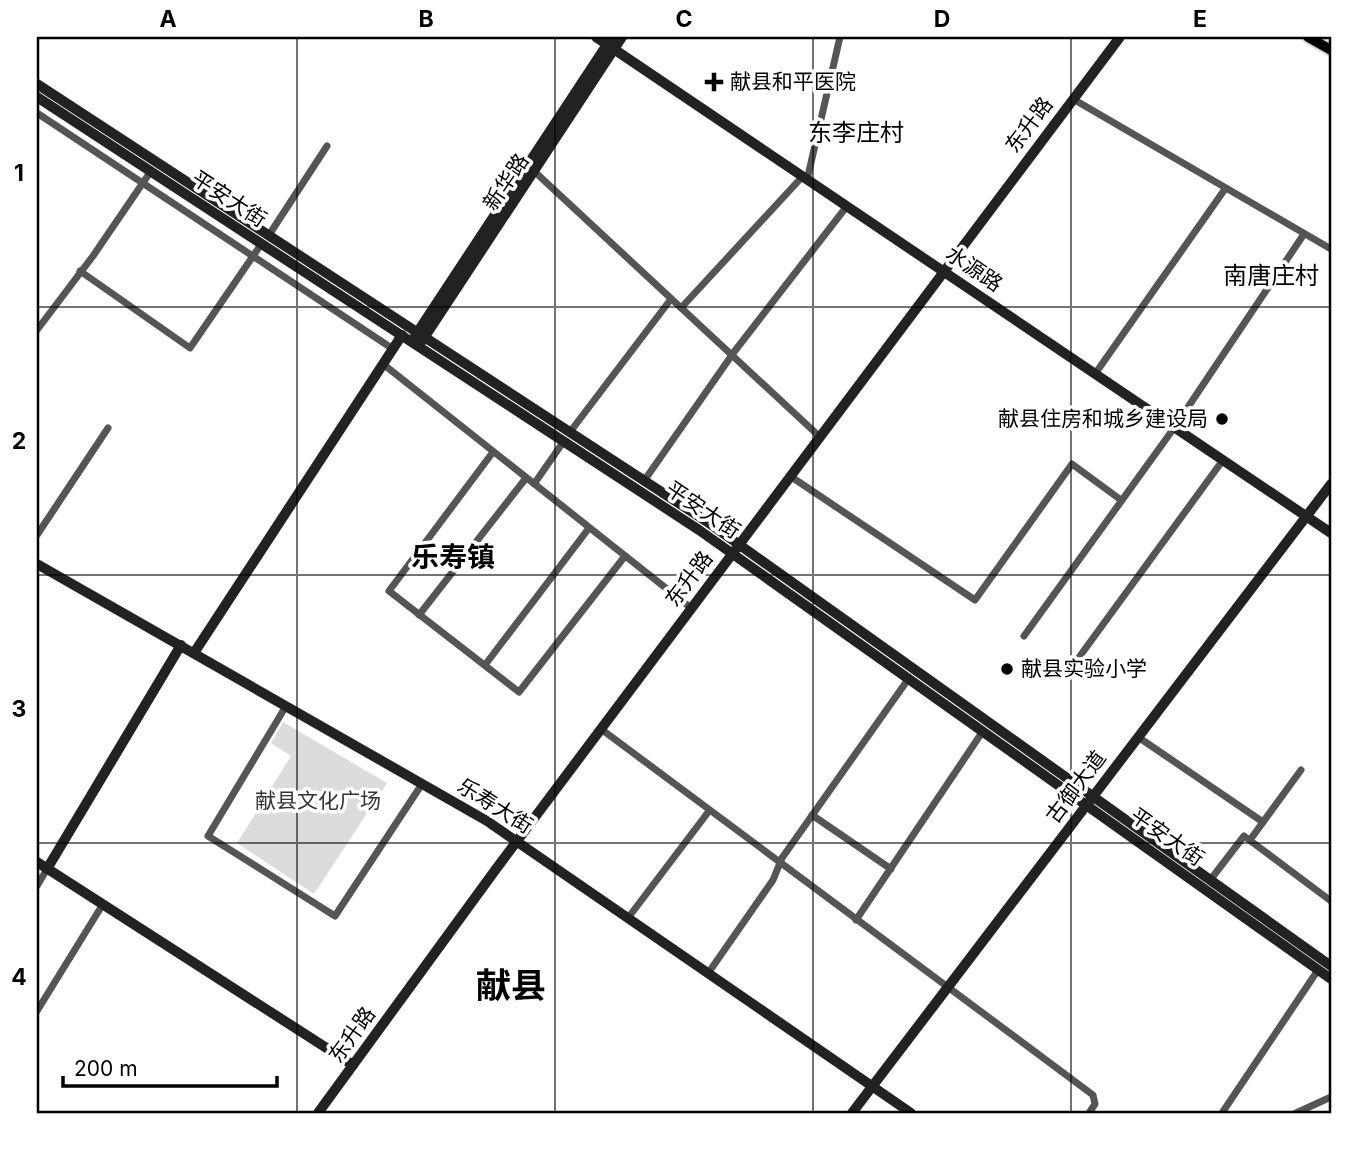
<svg xmlns="http://www.w3.org/2000/svg" width="1368" height="1150" font-family="Inter,'Noto Sans SC',sans-serif">
<style>
.green{fill:#dcdcdc}
.lines{fill:none;stroke-linecap:round;stroke-linejoin:round}
.primary-casing{stroke:#dbdbdb;stroke-width:14}
.street{stroke:#555;stroke-width:7}
.secondary{stroke:#222;stroke-width:10}
.primary{stroke:#000;stroke-width:10}
.grid{fill:none;stroke:#000;stroke-width:2;stroke-opacity:0.55}
.poi-dot{fill:#000;stroke:#fff;stroke-width:2.5}
.labels{text-anchor:middle;stroke-width:7;stroke-linejoin:round;paint-order:stroke}
.poi-label{font-size:21px;fill:#000;stroke:#fff;text-anchor:start}
.street-label{font-size:21px;fill:#000;stroke:#fff}
.park-label{font-size:21px;fill:#333;stroke:#fff}
.quarter-label{font-size:24px;fill:#000;stroke:#fff}
.district-label{font-size:28px;font-weight:bold;fill:#000;stroke:#fff}
.town-label{font-size:35px;font-weight:bold;fill:#000;stroke:#fff}
.neatline{fill:none;stroke:#000;stroke-width:2.5}
.grid-label{font-size:23px;text-anchor:middle;font-weight:bold;fill:#000}
</style>
<rect width="100%" height="100%" fill="#fff"/>
<!-- green -->
<path class="green" d="M283 722 387 783 314 894 237 843 291 756 271 743Z"/>
<g class="lines">
<defs>
<path id="primary" d="M1308 37 1331 50"/>
</defs>
<!-- primary casing -->
<use href="#primary" class="primary-casing"/>
<!-- street -->
<g class="street">
<path d="M1073 99 1331 249"/>
<path d="M37 113 393 349"/>
<path d="M535 172 820 437"/>
<path d="M807 180 840 37"/>
<path d="M269 235 327 146"/>
<path d="M80 271 190 348 262 243"/>
<path d="M681 308 802 177"/>
<path d="M37 330 93 256 151 171"/>
<path d="M383 364 691 608"/>
<path d="M1095 374 1225 189"/>
<path d="M570 432 671 299"/>
<path d="M493 452 389 591 519 692 625 556"/>
<path d="M790 476 975 600 1072 464 1121 500"/>
<path d="M644 481 734 352 847 206"/>
<path d="M534 484 564 441"/>
<path d="M37 535 108 428"/>
<path d="M419 615 526 478"/>
<path d="M1024 636 1174 428 1304 234"/>
<path d="M485 665 589 528"/>
<path d="M1069 671 1223 460"/>
<path d="M286 706 208 836 335 916 422 784"/>
<path d="M601 729 1093 1095 1095 1104 1089 1113"/>
<path d="M1138 737 1263 822"/>
<path d="M812 815 891 869"/>
<path d="M1250 840 1301 770"/>
<path d="M1211 879 1244 836 1331 901"/>
<path d="M37 886 47 869"/>
<path d="M628 918 709 811"/>
<path d="M856 920 983 731"/>
<path d="M709 972 773 880 782 858 909 678"/>
<path d="M37 1011 103 904"/>
<path d="M1222 1113 1318 970"/>
<path d="M1296 1113 1331 1097"/>
</g>
<!-- secondary -->
<g class="secondary">
<path d="M596 37 1331 533"/>
<path d="M37 84 706 521 1331 966"/>
<path d="M37 97 699 530 1331 979"/>
<path d="M415 336 612 37"/>
<path d="M422 341 622 37"/>
<path d="M37 564 487 821 911 1113"/>
<path d="M194 653 402 335"/>
<path d="M37 862 353 1065"/>
<path d="M47 869 181 645"/>
<path d="M318 1113 496 869 1120 37"/>
<path d="M852 1113 1331 484"/>
</g>
<!-- primary -->
<use href="#primary" class="primary"/>
</g>
<!-- grid -->
<path class="grid" d="M297 37V1113M555 37V1113M813 37V1113M1071 37V1113M37 307H1331M37 575H1331M37 843H1331"/>
<!-- markers -->
<g class="poi-dot">
<path d="M710.5 71.5h7v7h7v7h-7v7h-7v-7h-7v-7h7z"/>
<circle cx="1222" cy="419" r="7"/>
<circle cx="1007" cy="669" r="7"/>
</g>
<g class="labels">
<!-- poi labels -->
<g class="poi-label">
<text x="730" y="89">献县和平医院</text>
<text x="1208" y="426" text-anchor="end">献县住房和城乡建设局</text>
<text x="1021" y="676">献县实验小学</text>
</g>
<!-- street labels -->
<g class="street-label">
<text transform="translate(1029 125) rotate(-53)" y="7">东升路</text>
<text transform="translate(506 182) rotate(-56)" y="7">新华路</text>
<text transform="translate(229 199) rotate(33)" y="7">平安大街</text>
<text transform="translate(974 269) rotate(34)" y="7">水源路</text>
<text transform="translate(703 510) rotate(34)" y="7">平安大街</text>
<text transform="translate(689 579) rotate(-53)" y="7">东升路</text>
<text transform="translate(1076 787) rotate(-53)" y="7">古御大道</text>
<text transform="translate(495 806) rotate(32)" y="7">乐寿大街</text>
<text transform="translate(1167 837) rotate(35)" y="7">平安大街</text>
<text transform="translate(352 1035) rotate(-54)" y="7">东升路</text>
</g>
<!-- park labels -->
<g class="park-label">
<text x="318" y="808">献县文化广场</text>
</g>
<!-- quarter labels -->
<g class="quarter-label">
<text x="856" y="141">东李庄村</text>
<text x="1271" y="284">南唐庄村</text>
</g>
<!-- district labels -->
<g class="district-label">
<text x="453" y="567">乐寿镇</text>
</g>
<!-- town labels -->
<g class="town-label">
<text x="511" y="998">献县</text>
</g>
</g>
<!-- border -->
<rect width="1368" height="1150" fill="none" stroke="#ffffff" stroke-width="77"/>
<!-- scale -->
<path d="M63 1076v10h214v-10" fill="none" stroke="#000000" stroke-width="3.5"/>
<text x="74" y="1076" font-size="21" fill="#000000" stroke="#ffffff" stroke-width="5" paint-order="stroke">200 m</text>
<rect x="38" y="38" width="1292" height="1074" class="neatline"/>
<g class="grid-label">
<text x="168" y="27">A</text>
<text x="426" y="27">B</text>
<text x="684" y="27">C</text>
<text x="942" y="27">D</text>
<text x="1200" y="27">E</text>
<text x="19" y="181">1</text>
<text x="19" y="449">2</text>
<text x="19" y="717">3</text>
<text x="19" y="985">4</text>
</g>
</svg>
